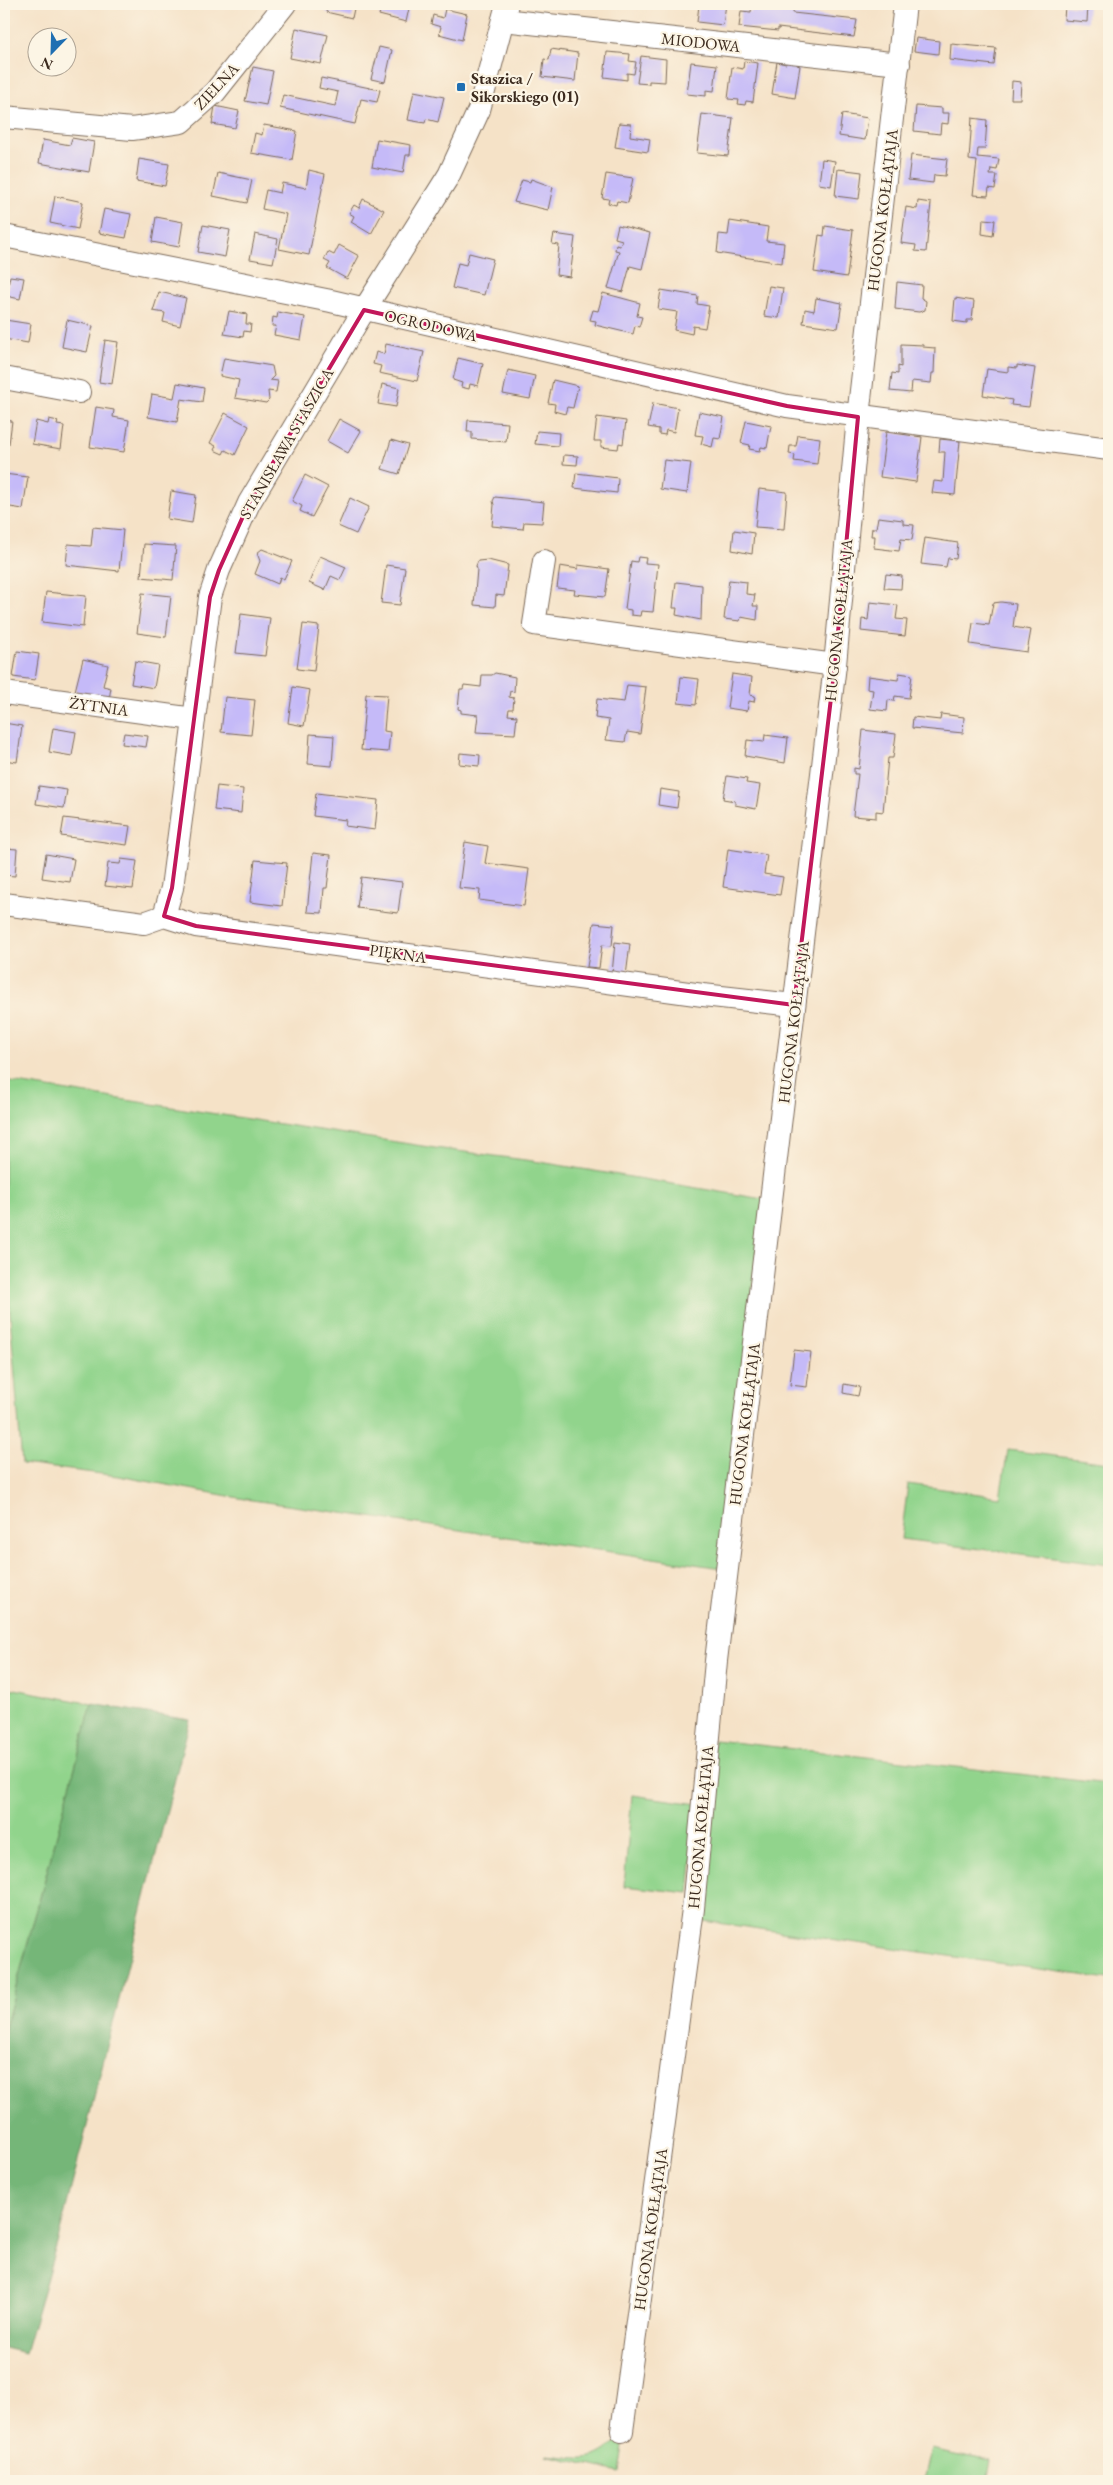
<svg xmlns="http://www.w3.org/2000/svg" width="1113" height="2485" font-family="'EB Garamond',serif">
<style>
.green{fill:#91d48c;stroke:#667f55}
.forest{fill:#74b678;stroke:#58704b}
.building{fill:#c5baf8}
.lines{fill:none;stroke-linecap:round;stroke-linejoin:round}
.minor-casing{stroke:#7c6a59;stroke-width:24}
.minor{stroke:#fff;stroke-width:22}
.marked{fill:none;stroke:#c2185b;stroke-width:4;stroke-linejoin:round}
.poi-dot{fill:#1f6fb2;stroke:#fcf5e5;stroke-width:2}
.labels{text-anchor:middle;stroke-width:4.5;stroke-linejoin:round;paint-order:stroke}
.street-label{font-size:16px;fill:#3b2a1e;stroke:#fcf5e5}
.poi-label{font-size:16px;font-weight:bold;fill:#3b2a1e;stroke:#fcf5e5;text-anchor:start}
</style>
<rect width="100%" height="100%" fill="#fcf5e5"/>
<filter id="ink" filterUnits="userSpaceOnUse"><feTurbulence type="fractalNoise" baseFrequency=".02" numOctaves="2"/><feDisplacementMap in="SourceGraphic" scale="10" xChannelSelector="R" yChannelSelector="G"/><feConvolveMatrix kernelMatrix="1 2 1 2 8 2 1 2 1" color-interpolation-filters="sRGB"/></filter>
<filter id="wash" filterUnits="userSpaceOnUse"><feTurbulence type="fractalNoise" baseFrequency=".0096" numOctaves="4" result="noise"/><feDisplacementMap in="SourceGraphic" scale="20" xChannelSelector="R" yChannelSelector="G"/><feGaussianBlur stdDeviation="1.12" result="paint"/><feColorMatrix in="noise" values="0 0 0 0 0 0 0 0 0 0 0 0 0 0 0 0 0 1.4 0 .05"/><feComposite in="paint" operator="in"/></filter>
<g filter="url(#wash)">
<rect width="100%" height="100%" fill="#f5e2c7"/>
<!-- green -->
<g class="green">
<path d="M4 1081 435 1148 540 1162 763 1199 722 1568 245 1499 118 1476 22 1464 4 1239Z"/>
<path d="M1008 1450 1109 1463V1565L901 1539 908 1484 1000 1497Z"/>
<path d="M4 1687 92 1704 4 2032Z"/>
<path d="M714 1740 1109 1784V1979L697 1920Z"/>
<path d="M632 1795 698 1804 689 1893 624 1886Z"/>
<path d="M621 2438 623 2446 619 2472 547 2455C585 2458 591 2465 621 2438Z"/>
<path d="M931 2449 991 2461 987 2481H924Z"/>
</g>
<!-- forest -->
<path class="forest" d="M92 1704 190 1720 59 2236 25 2353 4 2348V2032Z"/>
<g id="blocks">
<!-- building -->
<g class="building">
<path d="M328 4H355L352 18 326 12Z"/>
<path d="M382 4H410L406 22 379 15Z"/>
<path d="M714 4H726L723 25 697 22 699 5 713 6Z"/>
<path d="M752 4H794L793 13 857 20 854 37 778 28V31L739 27 741 11 751 12Z"/>
<path d="M1079 4H1088L1087 22 1064 20 1065 5 1079 7Z"/>
<path d="M445 9 467 14 462 40 439 34 441 27 431 24 433 15 443 18Z"/>
<path d="M296 28 328 35 321 64 290 58Z"/>
<path d="M916 38 939 41 938 54 914 51Z"/>
<path d="M951 44 996 48 994 65 950 60Z"/>
<path d="M379 47 392 50 385 82 371 79Z"/>
<path d="M551 49 578 53 575 81 542 77 544 59 549 60Z"/>
<path d="M607 52 630 54 629 61 636 62 634 74 627 73V80L604 77Z"/>
<path d="M641 56 666 59 665 82 649 81V84L637 83Z"/>
<path d="M787 57 798 59 797 65 800 66 795 98 772 94 777 62 786 64Z"/>
<path d="M744 61 758 63 753 102 746 101 745 105 738 104 739 100 728 99 732 67 743 69Z"/>
<path d="M691 62 717 65 714 91 706 90V96L687 94Z"/>
<path d="M253 67 273 71 266 105 245 101Z"/>
<path d="M321 78 380 90 377 102 361 99 355 124 280 108 283 95 335 106 338 92 319 88Z"/>
<path d="M1012 81 1021 82 1020 99H1011Z"/>
<path d="M414 91 444 97 438 122 426 119 425 123 408 120Z"/>
<path d="M215 106 239 111 235 128 212 124Z"/>
<path d="M916 106 942 108V113H949L948 124 941 123 940 134 914 131Z"/>
<path d="M702 114 733 118 728 156 697 153Z"/>
<path d="M842 114 868 118 865 140 839 136Z"/>
<path d="M972 118 987 120 985 149H978L977 157 999 159 997 170 991 169 990 175H997L995 189 989 188 988 196 973 195 977 161 969 160Z"/>
<path d="M619 123 631 124 630 136 650 139 648 152 615 147Z"/>
<path d="M264 125 297 131 292 160 251 153 255 133 262 135Z"/>
<path d="M72 138 94 142 89 172 39 163 43 140 70 145Z"/>
<path d="M377 139 411 145 410 155H406L403 173 372 167Z"/>
<path d="M911 155 947 159 945 176 934 175 933 183 908 180Z"/>
<path d="M139 159 169 164 165 186 136 181Z"/>
<path d="M822 159 835 161 831 186 819 184Z"/>
<path d="M838 169 862 172 859 199 835 196Z"/>
<path d="M309 170 325 174 309 255 279 249 286 214 262 209 266 190 280 193 282 183 306 188Z"/>
<path d="M218 173 252 180 247 203 213 196Z"/>
<path d="M606 174 633 178 628 203 617 201 616 205 608 203 609 199 602 198Z"/>
<path d="M531 179 553 187 548 210 514 202 522 180 530 182Z"/>
<path d="M55 196 83 202 78 229 50 223Z"/>
<path d="M363 199 384 210 371 234 351 222 354 216 349 213 354 205 359 208Z"/>
<path d="M918 201 931 203 926 252 915 251 916 245 901 243 906 207 917 209Z"/>
<path d="M104 209 131 214 126 238 99 233Z"/>
<path d="M156 217 183 222 179 247 152 242Z"/>
<path d="M983 219 995 220 993 236 982 234Z"/>
<path d="M730 221 768 227 766 241 784 243 782 263 717 253 719 234 728 235Z"/>
<path d="M203 225 230 230 225 257 198 252Z"/>
<path d="M618 225 650 233 642 269 630 266 623 292 608 288 619 251 615 250 616 245 620 246 622 240 615 238Z"/>
<path d="M825 226 853 230 847 277 814 272 819 235 824 236Z"/>
<path d="M255 234 278 239 273 263 250 259Z"/>
<path d="M554 234 575 237 570 277 556 275 559 245 552 244Z"/>
<path d="M339 245 359 256 347 279 327 268 330 263 324 260 328 252 334 255Z"/>
<path d="M469 253 493 259 484 295 452 288 458 263 466 265Z"/>
<path d="M10 276 24 278 20 299 6 296Z"/>
<path d="M897 282 922 285 921 298 926 301 925 310 919 312 895 309Z"/>
<path d="M769 286 783 288 779 318 764 316Z"/>
<path d="M661 290 698 296 697 304 709 306 705 328 693 326 692 334 674 330 677 312 658 309Z"/>
<path d="M159 292 186 298 180 326 163 322 165 313 153 311Z"/>
<path d="M603 293 640 303 637 316 642 317 639 327 635 326 633 334 595 325 596 321 590 320 593 310 598 311Z"/>
<path d="M816 298 842 303 838 328 803 323 805 309 814 311Z"/>
<path d="M955 298 974 301 972 320H967V323L953 321Z"/>
<path d="M229 311 247 314 246 324H251L250 332 244 331 243 337 224 334Z"/>
<path d="M278 312 305 317 301 340 274 335 276 326H272L273 317 277 318Z"/>
<path d="M5 320 31 324 28 343 4 339Z"/>
<path d="M67 320 93 326 87 352 62 347Z"/>
<path d="M105 340 118 342 112 384 99 382Z"/>
<path d="M386 344 424 352 417 381 379 373 381 366 373 364 376 352 384 354Z"/>
<path d="M901 344 923 345V347L935 348 934 373H932L931 383 912 381 911 393 890 391 892 373 898 374V366L901 367Z"/>
<path d="M224 358 272 366 274 376 270 380 278 381 276 392 268 391 269 400 266 403 235 398 239 380 220 376Z"/>
<path d="M458 358 483 364 478 386 470 384 469 389 461 387 462 383 453 380Z"/>
<path d="M1017 365 1035 368 1029 407 1011 405 1012 400 983 395 987 369 1008 372V367L1017 368Z"/>
<path d="M508 370 535 376 530 399 503 394Z"/>
<path d="M553 380 578 386 573 408 567 407 565 414 554 411 555 404 548 403Z"/>
<path d="M177 383 204 388 202 402 181 399 177 422 148 417 152 394 174 398Z"/>
<path d="M382 384 399 388 396 407 378 404Z"/>
<path d="M653 403 678 408 674 432 666 430 665 435 659 434V429L648 427Z"/>
<path d="M96 407 114 410 113 417 129 420 124 452 90 447Z"/>
<path d="M699 412 724 417 720 439 714 438 712 447 701 444 703 436 695 435Z"/>
<path d="M225 413 249 426 235 455 225 450 223 454 214 450 216 446 210 443Z"/>
<path d="M597 417 626 421 623 444 619 443 618 449 601 447V441H594Z"/>
<path d="M49 419 58 421 57 425 64 426 61 449 32 444 36 421 48 424Z"/>
<path d="M339 419 361 431 348 453 327 441Z"/>
<path d="M4 420 12 421 9 444 4 443Z"/>
<path d="M468 420 508 423 506 442 472 439V432H467Z"/>
<path d="M746 421 771 426 767 448 761 447 760 451 749 449 750 445 741 443Z"/>
<path d="M537 431 559 433 558 446 535 444Z"/>
<path d="M886 432 922 437 916 482 880 477Z"/>
<path d="M798 435 820 438 817 464 794 461 795 455 789 454 790 446H796Z"/>
<path d="M940 439 960 441 955 495 932 493 934 481 943 482 945 452H939Z"/>
<path d="M391 440 408 445 399 474 382 469Z"/>
<path d="M564 455 578 456 577 465 563 464Z"/>
<path d="M664 460 691 463 687 493 660 489Z"/>
<path d="M576 473 618 478 617 493 574 488Z"/>
<path d="M4 474 28 477 23 509 4 506Z"/>
<path d="M305 475 328 487 312 517 300 511 302 506 292 501Z"/>
<path d="M759 489 787 492 784 529 755 527Z"/>
<path d="M171 491 196 495 192 523 167 519Z"/>
<path d="M495 497 544 502 542 523 524 522 523 529 492 526 494 505 493 501Z"/>
<path d="M350 498 369 507 356 534 338 526Z"/>
<path d="M878 517 903 520V524L914 525 912 540 901 539 899 551 874 548 875 536H871L872 528H876Z"/>
<path d="M93 527 123 530 119 571 66 565 68 544 91 546Z"/>
<path d="M734 530 754 533 752 554 732 550Z"/>
<path d="M925 538 958 543 956 559 948 558 946 567 921 564Z"/>
<path d="M144 544 176 546 173 580 141 577Z"/>
<path d="M262 549 292 561 284 579 280 577 278 584 255 574 260 561 257 553Z"/>
<path d="M320 556 346 567 340 580 331 576 325 590 309 583Z"/>
<path d="M638 557 646 558 645 563 658 564 653 612 641 611 640 616 631 615V610L625 609 631 561 637 562Z"/>
<path d="M488 560 508 565 504 596 496 595 495 607 474 605 477 569 476 566 478 561Z"/>
<path d="M386 565 405 568 400 605 381 603Z"/>
<path d="M578 565 609 569 605 597 574 594 575 590 557 588 560 566 578 569Z"/>
<path d="M886 574 902 576 901 589 884 588Z"/>
<path d="M729 580 747 582 746 594 755 595 753 606H758L757 620 741 617 740 621 724 619Z"/>
<path d="M676 582 702 585 701 620 676 615 677 608H673Z"/>
<path d="M46 592 86 596 83 627 42 622Z"/>
<path d="M142 593 171 596 166 637 137 633Z"/>
<path d="M870 602 898 605 896 619 907 620 905 636 861 631 862 619 868 620Z"/>
<path d="M1001 602 1016 604 1013 627 1031 630 1027 652 970 644 973 623 989 625 993 603Z"/>
<path d="M241 614 270 618 265 656 236 653Z"/>
<path d="M303 624 319 626 314 671 297 669Z"/>
<path d="M17 651 39 654 35 680 13 677Z"/>
<path d="M83 659 108 665 103 686 111 688 109 699 75 691Z"/>
<path d="M135 661 158 665 154 688 131 684Z"/>
<path d="M495 673 515 677 514 692 510 691 509 697 514 698 513 709H509L508 715 517 716 515 734 476 732 478 715 461 713V710L458 709 460 689H463L464 685 481 687 482 675H492Z"/>
<path d="M899 673 912 675 909 698 895 696 894 701 888 700 887 711 870 709 873 690 867 689 868 676 898 680Z"/>
<path d="M732 674 752 677 750 695 755 696 754 702 749 701 747 711 727 708Z"/>
<path d="M681 677 699 679 696 705 678 703Z"/>
<path d="M627 685 646 687 640 734 627 732 625 742 606 740 609 720 595 718 597 699 624 702Z"/>
<path d="M293 687 310 690 304 726 288 723Z"/>
<path d="M366 694 387 695 384 731 390 732 388 752 361 750Z"/>
<path d="M225 697 255 700 251 735 221 732Z"/>
<path d="M941 714 964 717 963 733 912 728 913 717 940 720Z"/>
<path d="M4 723 22 726 17 762 4 760Z"/>
<path d="M53 728 76 732 72 756 49 752Z"/>
<path d="M863 730 896 734 893 758H888L883 812 876 811V818L853 816 858 774H854V768L859 769Z"/>
<path d="M124 733 148 736 146 747 122 744Z"/>
<path d="M310 734 334 736 332 766 308 764Z"/>
<path d="M765 735 788 738 785 763 745 756 747 740 764 742Z"/>
<path d="M460 753 480 755 479 766 459 764Z"/>
<path d="M727 776 747 779 746 783 760 785 756 809 735 805V801L723 799Z"/>
<path d="M39 786 67 790 64 808 36 804Z"/>
<path d="M217 786 243 789 241 813 214 810Z"/>
<path d="M660 789 679 792 677 808 658 805Z"/>
<path d="M316 793 378 800 375 830 345 826 346 820 313 816Z"/>
<path d="M64 818 130 826 127 845 61 836Z"/>
<path d="M465 842 488 846 485 863 529 869 524 906 479 900 480 890 459 888Z"/>
<path d="M4 848 17 849 15 876 4 875Z"/>
<path d="M728 849 767 855 764 874 783 877 780 895 723 887Z"/>
<path d="M313 853 331 855 327 888H324L322 913 307 912Z"/>
<path d="M46 854 74 859 70 882 42 878Z"/>
<path d="M121 859 137 861 133 889 105 886 108 863 120 864Z"/>
<path d="M255 860 287 863 282 906 250 902Z"/>
<path d="M361 877 402 882 398 913 357 908Z"/>
<path d="M594 923 614 925 612 946 602 945 599 968 587 967Z"/>
<path d="M615 942 630 944 626 976 612 974Z"/>
<path d="M794 1350 811 1352 807 1387 790 1385Z"/>
<path d="M844 1384 860 1387 858 1396 843 1393Z"/>
</g>
</g>
</g>
<g filter="url(#ink)">
<use href="#blocks" fill-opacity="0" stroke="#7c6a59" stroke-width="1"/>
<g class="lines">
<defs>
<g id="minor">
<path d="M503 20 899 64"/>
<path d="M4 117 132 129 181 122 215 92 285 4"/>
<path d="M4 236 331 301 787 406 1109 449"/>
<path d="M4 378 79 392"/>
<path d="M544 561 534 624 835 665"/>
<path d="M4 693 194 719"/>
<path d="M4 904 144 923 164 916 196 926 703 995 794 1005"/>
<path d="M164 916 172 888 210 597 219 570 249 503 364 310 449 175 479 110 507 4"/>
<path d="M622 2431 693 1909 716 1661 835 665 858 417 905 4"/>
</g>
</defs>
<!-- minor casing -->
<use href="#minor" class="minor-casing"/>
<!-- minor -->
<use href="#minor" class="minor"/>
</g>
</g>
<!-- marked area -->
<path class="marked" d="M364 310 787 406 858 417 835 665 794 1005 196 926 164 916 172 888 210 597 219 570 249 503Z"/>
<!-- markers -->
<rect class="poi-dot" x="456" y="82" width="10" height="10" rx="2.5"/>
<g class="labels">
<!-- street labels -->
<g class="street-label">
<text transform="translate(701 42) rotate(6)" y="6">MIODOWA</text>
<text transform="translate(216 86) rotate(-47)" y="6">ZIELNA</text>
<text transform="translate(882 210) rotate(-83)" y="6">HUGONA KOŁŁĄTAJA</text>
<text transform="translate(431 325) rotate(13)" y="6">OGRODOWA</text>
<text transform="translate(286 443) rotate(-60)" y="6">STANISŁAWA STASZICA</text>
<text transform="translate(838 620) rotate(-84)" y="6">HUGONA KOŁŁĄTAJA</text>
<text transform="translate(99 706) rotate(8)" y="6">ŻYTNIA</text>
<text transform="translate(398 953) rotate(8)" y="6">PIĘKNA</text>
<text transform="translate(793 1022) rotate(-83)" y="6">HUGONA KOŁŁĄTAJA</text>
<text transform="translate(744 1424) rotate(-83)" y="6">HUGONA KOŁŁĄTAJA</text>
<text transform="translate(700 1827) rotate(-85)" y="6">HUGONA KOŁŁĄTAJA</text>
<text transform="translate(650 2229) rotate(-82)" y="6">HUGONA KOŁŁĄTAJA</text>
</g>
<!-- poi labels -->
<g class="poi-label">
<text x="471" y="84">Staszica /<tspan x="471" dy="18">Sikorskiego (01)</tspan></text>
</g>
</g>
<!-- margin -->
<rect width="1113" height="2485" fill="none" stroke="#fcf5e5" stroke-width="20"/>
<!-- north arrow -->
<g transform="translate(52 52) rotate(203)"><circle r="24" fill="#fcf5e5" stroke="#afa495"/>
<path d="M0-4L9 19L0 12L-9 19Z" fill="#1f6fb2"/>
<text y="-8" font-size="14" font-weight="bold" text-anchor="middle" fill="#3b2a1e">N</text>
</g>
</svg>
